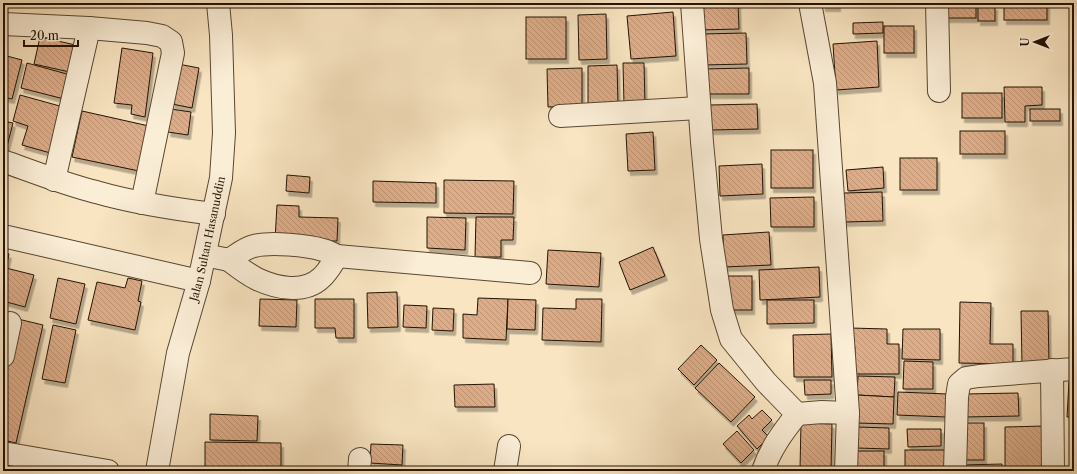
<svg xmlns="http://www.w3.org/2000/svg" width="1077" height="474" font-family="'Libre Caslon Text',serif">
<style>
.building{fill:url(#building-back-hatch);stroke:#231201;filter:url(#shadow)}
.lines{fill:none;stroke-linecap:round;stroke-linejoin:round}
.minor-casing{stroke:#584731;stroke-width:24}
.minor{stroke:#fbeed7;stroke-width:22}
.labels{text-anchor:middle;stroke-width:3.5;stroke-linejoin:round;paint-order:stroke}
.street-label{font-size:11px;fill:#231201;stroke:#fbeed7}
</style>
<defs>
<pattern id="building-back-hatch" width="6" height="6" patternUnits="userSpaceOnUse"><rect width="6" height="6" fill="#ddac88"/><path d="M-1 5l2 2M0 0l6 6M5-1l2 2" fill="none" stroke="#bd9374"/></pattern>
<filter id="shadow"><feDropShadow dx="2.5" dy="4.5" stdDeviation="0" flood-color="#0004"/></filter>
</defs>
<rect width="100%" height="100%" fill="#f9e5c2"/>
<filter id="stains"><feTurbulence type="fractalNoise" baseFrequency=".005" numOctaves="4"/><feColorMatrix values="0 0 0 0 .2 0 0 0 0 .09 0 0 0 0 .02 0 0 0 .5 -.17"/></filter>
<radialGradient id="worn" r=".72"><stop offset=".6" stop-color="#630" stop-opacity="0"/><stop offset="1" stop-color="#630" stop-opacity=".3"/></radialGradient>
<!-- building -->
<g class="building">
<path d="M698 3H738L739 29 700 30Z"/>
<rect x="823" y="3" width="15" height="4"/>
<rect x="943" y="3" width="33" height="15"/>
<rect x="1004" y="3" width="43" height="17"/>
<rect x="978" y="6" width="17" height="15"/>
<path d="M673 12 676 56 631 59 627 16Z"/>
<path d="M606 14 607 59 579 60 578 15Z"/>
<rect x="526" y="17" width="40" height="42"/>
<path d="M883 22V33L853 34V23Z"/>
<rect x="884" y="26" width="30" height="27"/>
<path d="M746 33 747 64 703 65 702 34Z"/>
<path d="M40 37 80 46 74 73 34 64Z"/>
<path d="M877 41 879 87 836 90 833 44Z"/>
<path d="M122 48 153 53 145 117 131 114 132 105 114 103Z"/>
<path d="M3 55 22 60 12 99 3 97Z"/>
<path d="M27 63 74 76 68 100 21 88Z"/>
<path d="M623 63H644L645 105H624Z"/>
<path d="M178 64 199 68 192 108 172 104Z"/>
<path d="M617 65 618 104 588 105V66Z"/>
<path d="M582 68V106L548 107 547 69Z"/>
<path d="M749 68V94H704L703 69Z"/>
<path d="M1004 87H1042V105L1025 106V122H1005Z"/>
<rect x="962" y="93" width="40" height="25"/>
<path d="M20 95 67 108 54 154 22 145 28 126 13 121Z"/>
<path d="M757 104 758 129 711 130 710 105Z"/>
<path d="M171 109 191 112 188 135 168 132Z"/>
<rect x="1030" y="109" width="30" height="12"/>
<path d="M82 111 149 126 139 171 72 157Z"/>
<path d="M3 121 13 123 5 154 3 153Z"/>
<rect x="960" y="131" width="45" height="23"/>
<path d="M653 132 655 170 628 171 626 134Z"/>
<rect x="771" y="150" width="42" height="38"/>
<rect x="900" y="158" width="37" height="32"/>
<path d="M762 164 763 194 720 196 719 166Z"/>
<path d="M883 167 884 188 848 191 846 170Z"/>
<path d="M287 175 310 177 309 193 286 191Z"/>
<path d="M444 180 514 181 513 214 444 213Z"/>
<path d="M373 181 436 183V203L373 202Z"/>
<path d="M882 192 883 221 844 222V193Z"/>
<path d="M814 197V227H771L770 198Z"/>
<path d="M277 205 299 206V217L338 218 337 241 275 240Z"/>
<path d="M427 217 466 218 465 250 427 248Z"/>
<path d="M476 217H514L513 240H501V257H475Z"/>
<path d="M769 232 771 265 724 267 723 235Z"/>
<path d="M653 247 665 276 630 290 619 262Z"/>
<path d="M548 250 601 253 599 287 546 284Z"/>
<path d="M3 252 9 254 6 268 34 275 25 307 3 301Z"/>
<path d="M819 267 820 297 760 300 759 270Z"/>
<rect x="724" y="276" width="28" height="34"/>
<path d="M58 278 85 284 76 324 50 318Z"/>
<path d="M128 278 142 281 138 301 141 302 135 330 88 320 97 282 125 288Z"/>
<path d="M397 292 398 327 368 328 367 293Z"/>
<path d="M478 298 508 299 506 340 463 338V314L477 315Z"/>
<path d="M260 299 297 300 296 327 259 326Z"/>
<path d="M315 299H354V338H336L335 328H315Z"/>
<path d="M508 299 536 300 535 330 507 329Z"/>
<path d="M576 299H602L601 342 542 340 543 308 576 309Z"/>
<path d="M767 300H814V323L767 324Z"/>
<path d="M960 302 991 303 990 344H1013V364L959 363Z"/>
<path d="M404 305 427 306 426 328 403 327Z"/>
<path d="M433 308 454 309 453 331 432 330Z"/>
<path d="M1021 311H1048L1049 363 1022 364Z"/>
<path d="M18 319 43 325 16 443 3 440V384Z"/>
<path d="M53 325 76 330 65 383 42 379Z"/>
<path d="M850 328 887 329V344H899V374H854L855 347H850Z"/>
<path d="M903 329H940V360L902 359Z"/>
<path d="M831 334 832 377H794L793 335Z"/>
<path d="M701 345 717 360 694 385 678 369Z"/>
<path d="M904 361 933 362V389H903Z"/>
<path d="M719 363 755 397 731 422 695 388Z"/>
<path d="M858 376 895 377 894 397 857 395Z"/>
<path d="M804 380H831V394L805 395Z"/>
<path d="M1069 382H1074V417H1067Z"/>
<path d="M494 384 495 407H455L454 385Z"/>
<path d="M898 392 947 394 946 417 897 415Z"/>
<path d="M1018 393 1019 416 965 417V394Z"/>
<path d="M857 395 894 397 893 424 856 423Z"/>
<path d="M762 410 772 420 762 430 769 437 757 449 737 426 749 415 752 419Z"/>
<path d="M210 414 258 416 257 441 210 440Z"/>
<path d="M801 423 832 424 831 470 800 469Z"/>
<rect x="965" y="423" width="19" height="37"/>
<path d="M1046 426V471H1005V427Z"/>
<path d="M857 427 889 428V449L857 448Z"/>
<path d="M907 429H941V446L908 447Z"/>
<path d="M737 431 754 450 741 463 723 444Z"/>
<path d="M205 442 281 443V470L205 469Z"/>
<path d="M371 444 403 445 402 465 370 463Z"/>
<rect x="905" y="450" width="41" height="20"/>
<rect x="853" y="451" width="31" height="20"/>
<path d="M1002 464V471H962V465Z"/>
<path d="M332 468V471H292V470Z"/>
<rect x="435" y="468" width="11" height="3"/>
</g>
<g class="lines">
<defs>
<g id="minor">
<path d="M692 3 702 142 711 239 722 310 731 339 766 382 797 414C783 432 770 449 763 471"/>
<path d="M810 3 825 83 848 413 846 471"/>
<path d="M937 3 939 91"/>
<path d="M3 24 89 28 147 33 162 36 171 42 173 53 142 203"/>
<path d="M560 116 699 108"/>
<path d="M3 161C34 172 64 184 96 192 134 203 174 209 214 214"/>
<path d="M54 180 89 28"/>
<path d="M3 236 199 281"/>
<path d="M205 255 229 260C237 255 245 248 254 246 270 242 307 245 323 250 328 251 333 254 337 256L530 273"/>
<path d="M229 260C238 267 247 274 257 279 276 288 304 294 321 278 328 272 332 264 337 256"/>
<path d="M3 356 10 323"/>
<path d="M1052 370 1053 471"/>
<path d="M797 414 822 412 848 413"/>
<path d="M3 453 108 471"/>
<path id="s1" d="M157 471 178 353 199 281 221 178 224 133 221 35 218 3"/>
<path d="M359 471 360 459"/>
<path d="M505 471 509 446"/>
<path d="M955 471 957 397 959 384 966 378 979 376 1074 369"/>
</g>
</defs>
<!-- minor casing -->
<use href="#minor" class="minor-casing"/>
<!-- minor -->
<use href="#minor" class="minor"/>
</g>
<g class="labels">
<!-- street labels -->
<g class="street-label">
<text dy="4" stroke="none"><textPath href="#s1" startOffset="238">Jalan Sultan Hasanuddin</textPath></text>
</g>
</g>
<!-- margin -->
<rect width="1077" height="474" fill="none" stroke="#f9e5c2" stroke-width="16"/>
<rect x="4" y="4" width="1069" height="466" fill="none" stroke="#231201" stroke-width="2"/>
<rect x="8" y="8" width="1061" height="458" fill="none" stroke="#231201"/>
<!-- north arrow -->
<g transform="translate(1035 42) rotate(270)" stroke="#fbeed7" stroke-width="3" paint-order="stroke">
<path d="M0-3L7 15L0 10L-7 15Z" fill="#231201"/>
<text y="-6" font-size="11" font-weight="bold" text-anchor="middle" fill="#231201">U</text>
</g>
<!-- scale -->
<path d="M24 40v6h54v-6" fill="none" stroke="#231201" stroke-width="2"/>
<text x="30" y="40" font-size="12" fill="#231201" stroke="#fbeed7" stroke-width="3" paint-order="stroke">20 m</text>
<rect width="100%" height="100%" filter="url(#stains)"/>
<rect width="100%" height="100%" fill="url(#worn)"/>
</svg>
